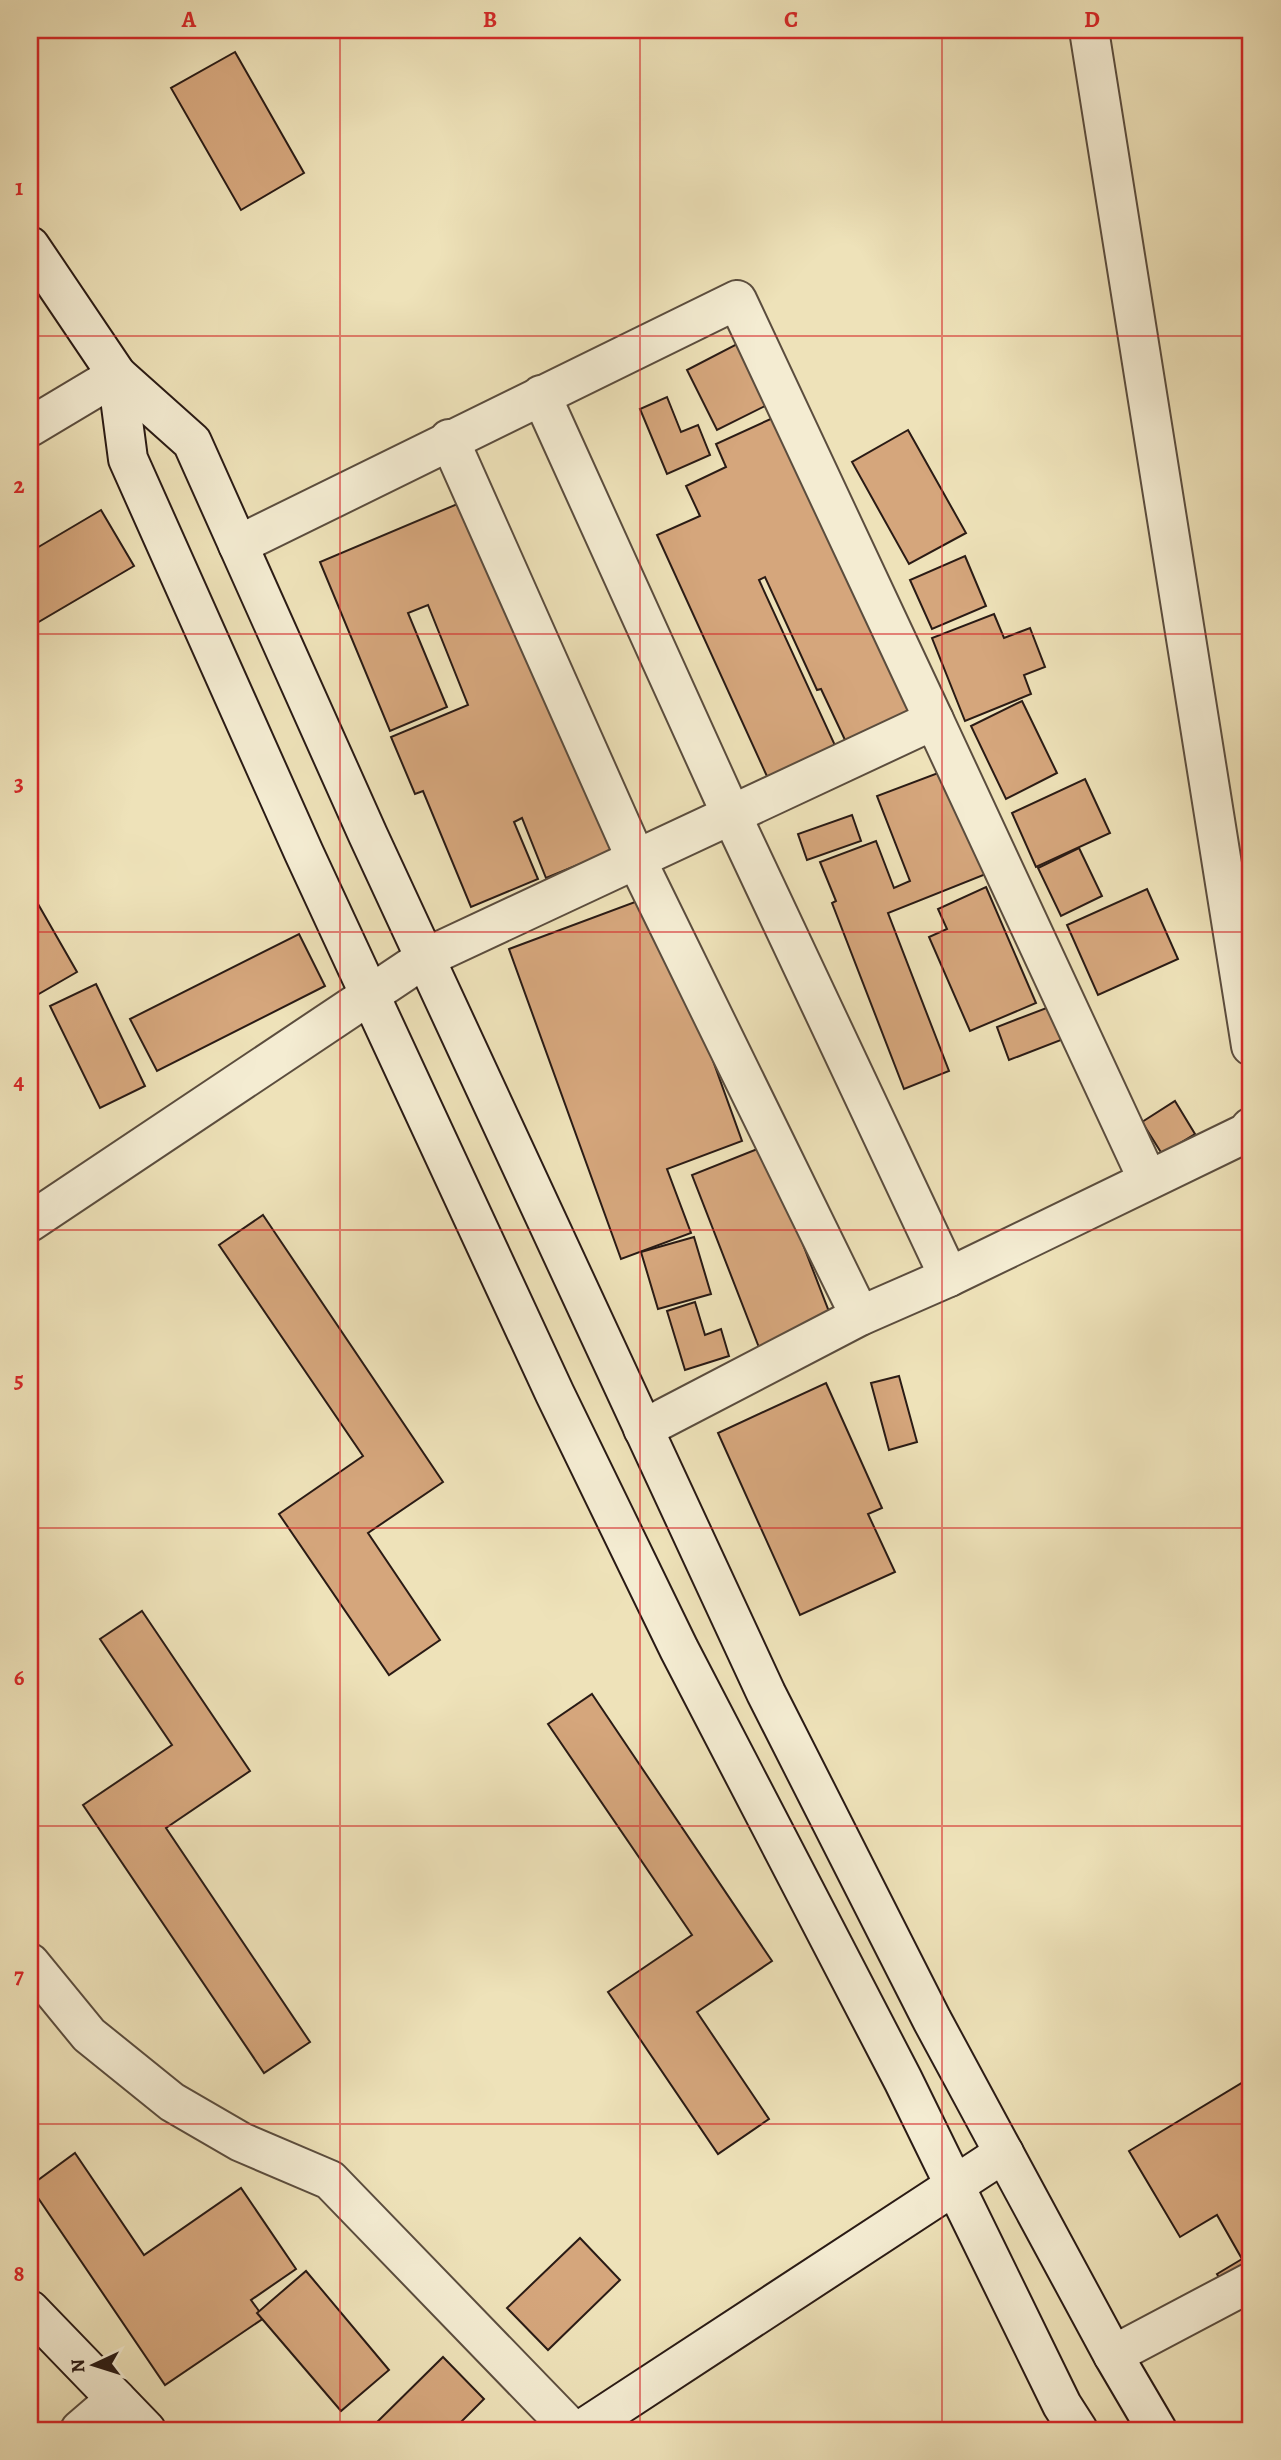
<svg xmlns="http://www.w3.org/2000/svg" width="1281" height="2460" font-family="Alegreya,serif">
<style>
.building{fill:#d5a67c;stroke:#2a1b15;stroke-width:2}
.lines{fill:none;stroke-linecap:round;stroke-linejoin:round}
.street-casing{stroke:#5b4d3e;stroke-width:42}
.secondary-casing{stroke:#2a1b15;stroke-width:42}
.street{stroke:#f4ecd2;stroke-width:38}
.secondary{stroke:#f4ecd2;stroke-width:38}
.grid{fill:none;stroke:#d62828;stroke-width:2;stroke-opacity:0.55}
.neatline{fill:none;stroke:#d62828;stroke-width:2.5}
.grid-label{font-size:23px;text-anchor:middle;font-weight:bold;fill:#d62828}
</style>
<rect width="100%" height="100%" fill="#eee2b9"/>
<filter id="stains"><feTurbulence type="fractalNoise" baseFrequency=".00286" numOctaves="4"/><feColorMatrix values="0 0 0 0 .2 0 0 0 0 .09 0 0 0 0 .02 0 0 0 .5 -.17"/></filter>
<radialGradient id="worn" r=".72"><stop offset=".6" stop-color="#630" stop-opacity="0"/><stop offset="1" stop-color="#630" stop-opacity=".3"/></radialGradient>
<!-- building -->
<g class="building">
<path d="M235 52 304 173 241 210 171 88Z"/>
<path d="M737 344 767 405 717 430 687 370Z"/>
<path d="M667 397 681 432 698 425 710 455 667 474 640 409Z"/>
<path d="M775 417 917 728 853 757 821 689 817 690 765 577 759 580 844 765 776 796 657 535 700 516 686 486 726 467 716 444Z"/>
<path d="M908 430 966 533 909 564 852 462Z"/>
<path d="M474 497 619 848 546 878 522 818 514 822 538 879 471 907 423 791 415 794 391 737 468 705 428 605 408 613 447 707 390 731 320 562Z"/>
<path d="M101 510 134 566 30 627V552Z"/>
<path d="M965 556 986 606 932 629 910 580Z"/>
<path d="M994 614 1004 638 1030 628 1045 667 1024 675 1031 694 965 721 932 638Z"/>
<path d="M1022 701 1057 773 1006 799 971 726Z"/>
<path d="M946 770 986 874 888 913 949 1071 904 1089 832 903 836 901 820 862 876 841 894 888 910 881 877 796Z"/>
<path d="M1085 779 1110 833 1036 867 1012 813Z"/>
<path d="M852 815 861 841 807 860 798 834Z"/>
<path d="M1079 848 1102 896 1061 916 1038 868Z"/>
<path d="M986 887 1036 1003 970 1031 929 937 947 929 938 909Z"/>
<path d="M1147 889 1178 959 1098 995 1067 925Z"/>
<path d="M30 890 77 972 30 999Z"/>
<path d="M643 899 667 966 677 961 742 1141 667 1169 691 1233 621 1259 509 949Z"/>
<path d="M299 934 325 986 157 1071 130 1019Z"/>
<path d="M96 984 145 1086 100 1108 50 1006Z"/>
<path d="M1049 1007 1061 1040 1009 1060 997 1027Z"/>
<path d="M1175 1101 1195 1134 1162 1154 1142 1122Z"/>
<path d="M765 1146 833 1322 760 1350 692 1175Z"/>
<path d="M263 1215 443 1482 368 1533 440 1640 389 1675 279 1514 363 1456 219 1245Z"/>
<path d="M694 1237 711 1294 658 1309 641 1252Z"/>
<path d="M695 1302 705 1335 721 1329 729 1356 685 1370 667 1311Z"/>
<path d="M899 1376 917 1442 889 1450 871 1383Z"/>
<path d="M826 1383 882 1508 868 1514 895 1572 800 1615 718 1433Z"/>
<path d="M142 1611 250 1771 166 1828 310 2042 264 2073 83 1805 172 1745 100 1639Z"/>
<path d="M592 1694 772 1961 697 2012 769 2119 718 2154 608 1992 692 1935 548 1724Z"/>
<path d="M1245 2081 1251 2092V2299L1238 2307 1217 2274 1242 2259 1217 2215 1180 2237 1129 2151Z"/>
<path d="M75 2153 144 2255 241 2188 296 2269 251 2300 264 2318 165 2385 30 2186Z"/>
<path d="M580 2238 620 2280 548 2350 507 2308Z"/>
<path d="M306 2271 389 2370 341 2411 257 2313Z"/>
<path d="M443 2357 484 2399 453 2430H369Z"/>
</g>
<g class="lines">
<defs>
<g id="street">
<path d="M1089 30 1251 1046"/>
<path d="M541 395 731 814 949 1277"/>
<path d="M30 427 117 375"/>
<path d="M449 439 636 859 860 1316"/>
<path d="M238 545 737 300 934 720"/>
<path d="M30 1222 425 958 934 720 1148 1180"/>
<path d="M643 1429 860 1316 949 1277 1246 1133 1251 1127"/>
<path d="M30 1963 89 2035 172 2102 241 2142 330 2180 572 2430"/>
<path d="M1113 2355 1251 2282"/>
<path d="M80 2430 116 2399"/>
</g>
<g id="secondary">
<path d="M30 246 117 375 192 442 368 835 766 1693 932 2020 1113 2355 1157 2430"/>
<path d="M117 375 128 459 304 853 555 1394 679 1649 903 2080 1062 2405 1078 2430"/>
<path d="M30 2310 146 2430"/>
<path d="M581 2430 1004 2153"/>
</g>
</defs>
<!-- street casing -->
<use href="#street" class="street-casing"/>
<!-- secondary casing -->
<use href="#secondary" class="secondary-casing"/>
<!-- street -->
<use href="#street" class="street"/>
<!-- secondary -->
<use href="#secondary" class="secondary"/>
</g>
<!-- grid -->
<path class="grid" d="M340 30V2430M640 30V2430M942 30V2430M30 336H1251M30 634H1251M30 932H1251M30 1230H1251M30 1528H1251M30 1826H1251M30 2124H1251"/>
<!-- margin -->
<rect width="1281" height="2460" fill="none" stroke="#eee2b9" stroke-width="77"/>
<!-- north arrow -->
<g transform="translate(94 2365) rotate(266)" stroke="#f4ecd2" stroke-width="5" paint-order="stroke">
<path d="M0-5L12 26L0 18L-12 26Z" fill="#2a1b15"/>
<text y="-10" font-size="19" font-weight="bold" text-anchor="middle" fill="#2a1b15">N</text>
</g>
<rect x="38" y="38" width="1204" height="2384" class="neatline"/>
<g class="grid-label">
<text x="189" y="27">A</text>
<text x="490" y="27">B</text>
<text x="791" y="27">C</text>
<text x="1092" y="27">D</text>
<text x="19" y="195">1</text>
<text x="19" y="493">2</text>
<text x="19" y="791">3</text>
<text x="19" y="1089">4</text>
<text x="19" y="1387">5</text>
<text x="19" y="1685">6</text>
<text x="19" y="1983">7</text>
<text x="19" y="2281">8</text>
</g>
<rect width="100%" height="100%" filter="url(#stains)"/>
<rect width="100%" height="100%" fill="url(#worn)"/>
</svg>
